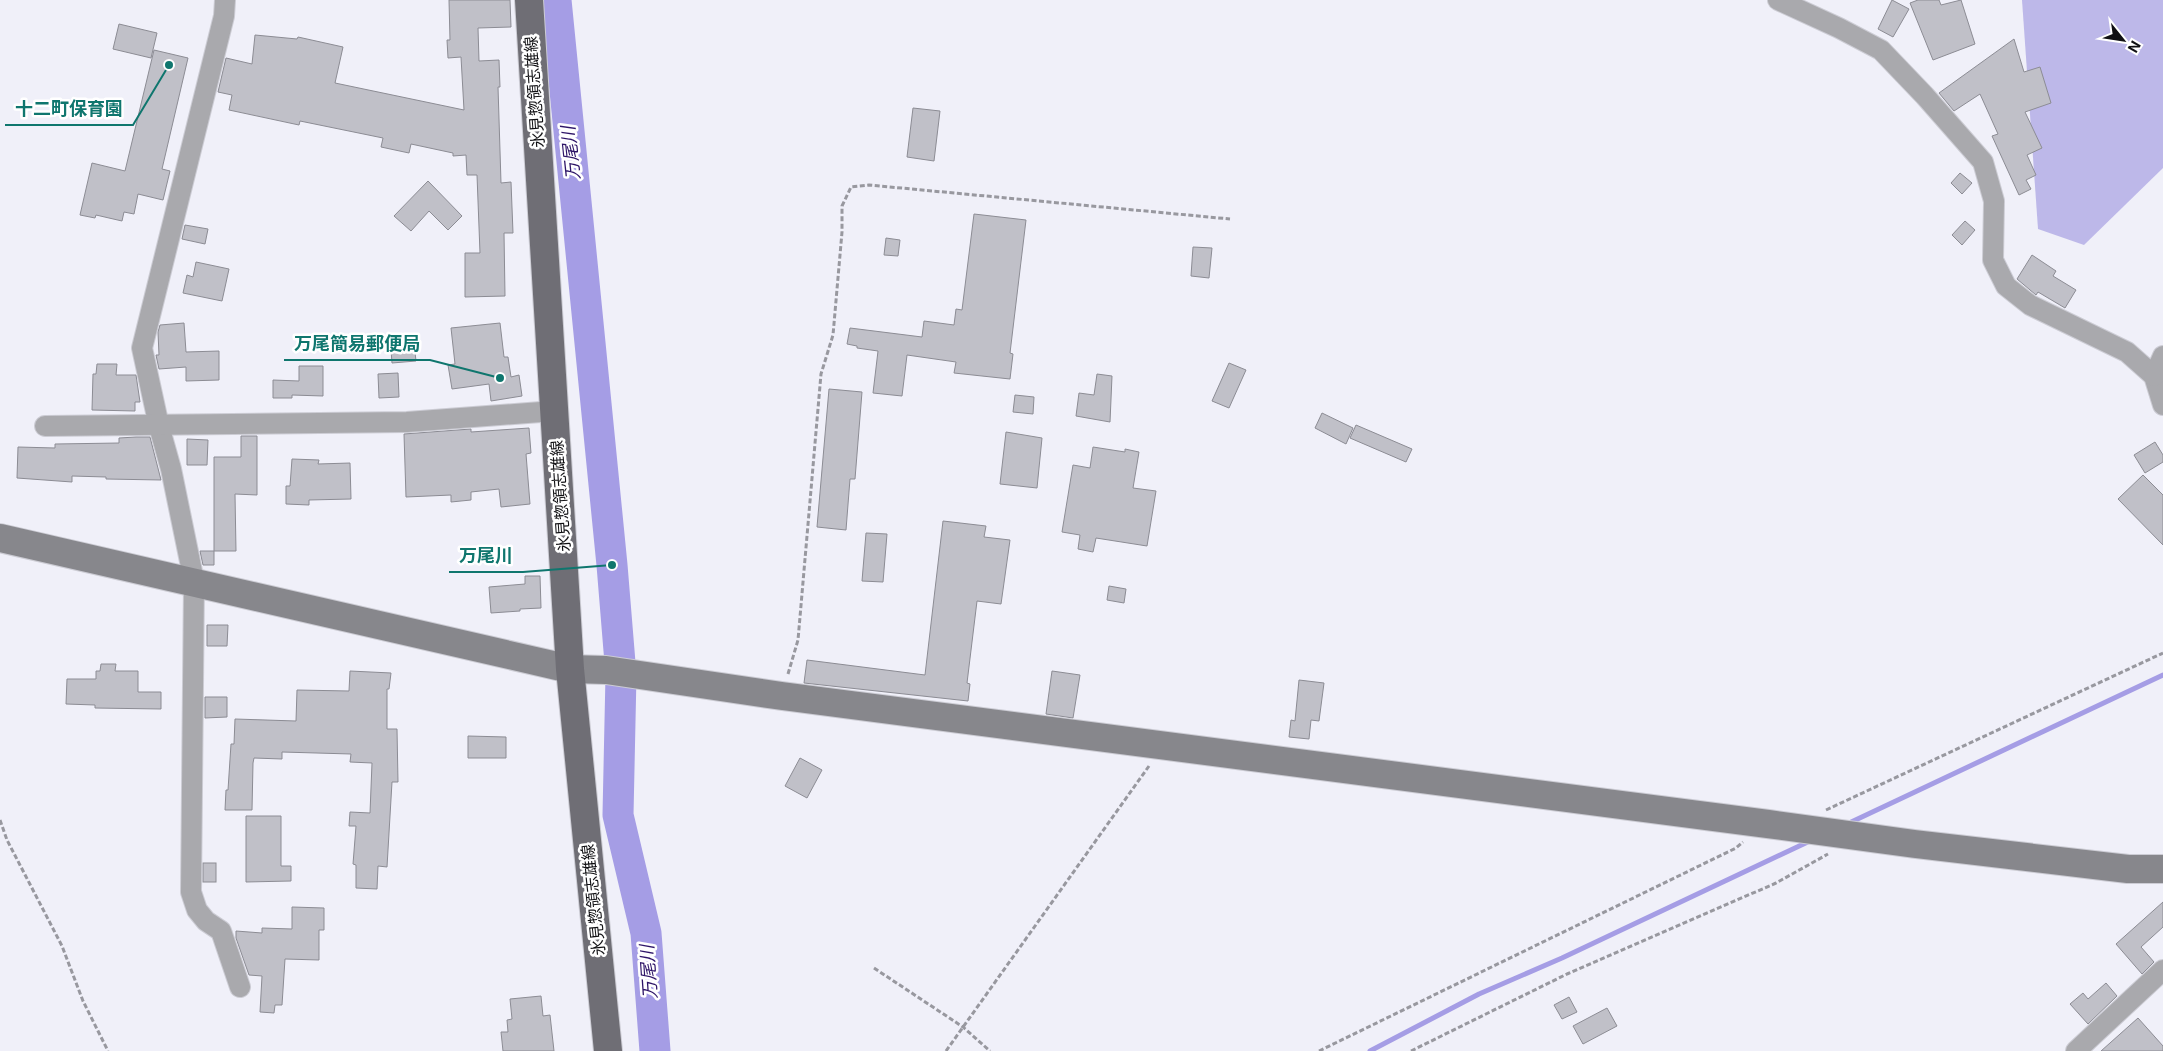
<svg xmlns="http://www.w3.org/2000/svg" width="2163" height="1051" font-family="Inter,'Noto Sans JP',sans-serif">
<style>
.green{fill:#bdb8e9}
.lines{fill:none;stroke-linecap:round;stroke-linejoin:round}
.stream{stroke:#a59de5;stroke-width:5}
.river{stroke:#a59de5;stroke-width:31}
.building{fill:#c0c0c8;stroke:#8c8c94}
.street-casing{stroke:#ccccd4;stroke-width:22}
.secondary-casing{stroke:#ccccd4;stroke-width:30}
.primary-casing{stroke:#ccccd4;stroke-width:30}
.path{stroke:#98989f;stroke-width:3;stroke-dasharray:5 2.5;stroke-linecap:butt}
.street{stroke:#a9a9ad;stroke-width:20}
.secondary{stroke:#87878c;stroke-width:28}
.primary{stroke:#6f6e75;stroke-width:28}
.labels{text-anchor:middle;stroke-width:5;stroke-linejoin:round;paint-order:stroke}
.street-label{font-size:16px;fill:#101013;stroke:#fff}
.water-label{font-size:18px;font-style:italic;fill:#2d1467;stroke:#fff}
.leader{fill:none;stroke:#0f766e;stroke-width:2}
.callout-dot{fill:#0f766e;stroke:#fff;stroke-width:2}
.callout-label{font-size:18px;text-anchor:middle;font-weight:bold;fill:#0f766e;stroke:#fff;stroke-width:5;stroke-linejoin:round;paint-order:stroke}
</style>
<rect width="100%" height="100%" fill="#f0f0f9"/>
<!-- green -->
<path class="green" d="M2022 0H2163V168L2084 245 2038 229Z"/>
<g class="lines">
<!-- stream -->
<g class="stream">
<path d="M1847 824 2163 675"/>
<path d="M1370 1051 1479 994 1562 958 1812 840"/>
</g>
<!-- river -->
<path class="river" d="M556 0 612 565 621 675 618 815 646 933 655 1051"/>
</g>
<!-- building -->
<g class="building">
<path d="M449 0H510L511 27 478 28 479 61 499 60 500 87H498L501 183 511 182 513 233H504L505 296 465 297V253H480L477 175H467L466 155 453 156V153L411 144 409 153 381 147 383 138 300 121 299 125 229 110 232 95 218 92 226 58 252 64 255 35 297 39 298 37 343 47 335 83 464 110 461 57 448 58 447 40H450Z"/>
<path d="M1892 0 1909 9 1893 37 1878 29Z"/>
<path d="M1918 0H1939L1941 5 1961 0 1975 44 1933 60 1910 3Z"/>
<path d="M119 24 157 33 151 58 113 49Z"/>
<path d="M2014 39 2024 72 2040 67 2051 103 2025 112 2042 148 2027 155 2036 175 2026 180 2031 189 2019 195 1992 136 1998 134 1980 94 1954 111 1939 93Z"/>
<path d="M154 50 188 58 162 169 170 171 163 200 138 194 134 214 124 212 122 221 96 215 95 218 80 215 92 163 125 171Z"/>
<path d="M913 108 940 111 934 161 907 157Z"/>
<path d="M1960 173 1972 183 1962 194 1951 183Z"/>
<path d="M428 181 462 216 448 230 429 211 411 231 394 216Z"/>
<path d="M974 214 1026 220 1010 353 1013 354 1010 379 954 373 956 362 907 355 902 396 873 393 878 351 857 348V346L847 344 850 328 922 337 924 321 954 325 956 309 962 310Z"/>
<path d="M1965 221 1975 230 1962 245 1952 235Z"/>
<path d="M185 225 208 229 205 244 182 239Z"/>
<path d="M886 238 900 240 898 256 884 255Z"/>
<path d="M1193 247 1212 248 1209 278 1191 276Z"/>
<path d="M2032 255 2056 271 2053 276 2076 290 2065 308 2038 292 2036 295 2017 279Z"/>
<path d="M196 262 229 269 222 301 183 293 187 275 193 277Z"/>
<path d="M184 323 186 352 219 351V380L186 381V367L159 369 156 355H159L158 332 160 325Z"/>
<path d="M500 323 504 357H508L511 377 519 375 522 396 491 401 489 384 452 389 448 365 455 364 451 328Z"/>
<path d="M413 335 416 361 392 363 390 337Z"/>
<path d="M1229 363 1246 370 1229 408 1212 401Z"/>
<path d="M97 364H117L116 375H136L140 402H135V411L92 410 93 374H96Z"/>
<path d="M299 366H323V396L292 395V398H273V380L299 381Z"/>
<path d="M398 373 399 397 379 398 378 374Z"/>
<path d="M1097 374 1112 376 1110 422 1076 416 1079 393 1094 395Z"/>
<path d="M829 389 862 392 855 479H850L846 530 817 527Z"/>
<path d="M1015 395 1034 397 1033 414 1013 412Z"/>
<path d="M1322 413 1353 428 1346 444 1315 428Z"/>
<path d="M1356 425 1412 449 1406 462 1350 438Z"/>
<path d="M529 428 531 453 526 454 530 504 501 507 499 489 471 492V500L451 502V495L406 497 404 434 471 429V432Z"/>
<path d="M1006 432 1042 438 1037 488 1000 484Z"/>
<path d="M241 436H257V495L235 494 236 551H214V565H203L200 551H214V457H241Z"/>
<path d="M136 437H150L161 480 106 479V477L72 476V482L17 478 18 447 55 448V444L119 443V438Z"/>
<path d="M187 439 208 440 207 465H187Z"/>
<path d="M2155 442 2163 455V462L2145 473 2134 455Z"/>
<path d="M1093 447 1125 452V449L1139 452 1133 488 1156 491 1147 546 1096 538 1093 552 1078 549 1080 535 1062 532 1073 465 1090 468Z"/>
<path d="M292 459 319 460 318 464 350 463 351 499 309 500V505L286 504V486H290Z"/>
<path d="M2143 475 2163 495V545L2118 499Z"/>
<path d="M943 521 986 526 984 537 1010 540 1001 604 977 601 967 683 970 684 968 701 804 683 807 660 925 675Z"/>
<path d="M866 533 887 534 883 582 862 581Z"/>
<path d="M525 576H540L541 608 520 609V611L491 613 489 587 525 584Z"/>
<path d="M1109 586 1126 589 1124 603 1107 600Z"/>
<path d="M207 625H228L227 646H207Z"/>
<path d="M101 664H116L115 671H138V692H161V709L95 708V705L66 704 67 679H96V671H100Z"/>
<path d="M350 671 391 673 389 689H387V729H397L398 782H392L387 867 378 866 377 889 356 888V865L353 864 356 826H349L350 812 370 813 372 763 350 762 351 754 282 752V759L254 758 253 763 252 810H225L226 790H228L231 744H234L235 719 296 721 297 690 349 691Z"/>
<path d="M1052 671 1080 675 1073 718 1046 714Z"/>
<path d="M1299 680 1324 683 1319 721 1311 720 1309 739 1289 737 1291 720 1295 721Z"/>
<path d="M205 697H227V717L205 718Z"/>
<path d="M468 736 506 737V758H468Z"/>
<path d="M800 758 822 770 807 798 785 786Z"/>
<path d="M246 816H281V866H291V881L246 882Z"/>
<rect x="203" y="863" width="13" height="19"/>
<path d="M2163 902V927L2141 947 2154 962 2142 974 2116 944Z"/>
<path d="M292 907 324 908V930H319V960L285 959 282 1005H275L274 1013 260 1012 262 976 249 975 236 938V931L262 933V928L292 929Z"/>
<path d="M2106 983 2117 996 2088 1024 2070 1004 2083 993 2088 999Z"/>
<path d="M541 996 543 1016 550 1015 554 1051H503L501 1032H508L507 1020 512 1019 510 999Z"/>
<path d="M1569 997 1577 1012 1562 1019 1554 1005Z"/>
<path d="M1607 1008 1617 1026 1583 1044 1573 1026Z"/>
<path d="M2138 1018 2163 1046V1051H2101Z"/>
</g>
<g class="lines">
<defs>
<g id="street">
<path d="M225 0 224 16 142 348 159 426 171 469 194 581 191 892 197 910 206 921 221 931 240 987"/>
<path d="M1778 0 1839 28 1881 50 1925 96 1983 162 1994 201 1993 260 2006 286 2030 305 2127 352 2154 376 2163 405"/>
<path d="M2154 376 2163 356"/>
<path d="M45 426 407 422 554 411"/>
<path d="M2076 1051 2163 970"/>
</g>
<path id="secondary" d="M0 538 570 669 606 670 782 696 1768 824 1915 844 2128 869H2163"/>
<path id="primary" d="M529 0 570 669 608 1051"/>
</defs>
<!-- street casing -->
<use href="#street" class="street-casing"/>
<!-- secondary casing -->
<use href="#secondary" class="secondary-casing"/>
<!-- primary casing -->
<use href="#primary" class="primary-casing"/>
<!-- path -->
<g class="path">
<path d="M788 674 798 640 821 374 833 335 842 232V206L851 187 869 185 1230 219"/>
<path d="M1826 810 2163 653"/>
<path d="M0 820 7 840 62 946 83 1001 108 1051"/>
<path d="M874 968 963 1027 990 1051"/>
<path d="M946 1051 1149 766"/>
<path d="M1319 1051 1736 848 1743 842"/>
<path d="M1411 1051 1567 974 1776 883 1828 854"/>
</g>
<!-- street -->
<use href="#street" class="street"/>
<!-- secondary -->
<use href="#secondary" class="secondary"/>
<!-- primary -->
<use href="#primary" class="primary"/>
</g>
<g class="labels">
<!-- street labels -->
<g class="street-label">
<text transform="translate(534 92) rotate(-94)" y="6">氷見惣領志雄線</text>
<text transform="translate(560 496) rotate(-94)" y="6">氷見惣領志雄線</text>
<text transform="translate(593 900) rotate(-96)" y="6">氷見惣領志雄線</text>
</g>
<!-- water labels -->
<g class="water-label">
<text transform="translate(571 153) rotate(-96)" y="6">万尾川</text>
<text transform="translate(649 972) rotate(-94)" y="6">万尾川</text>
</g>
</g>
<!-- callouts -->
<path class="leader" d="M169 65L133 125H5M500 378L430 360H284M612 565L523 572H449"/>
<g class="callout-dot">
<circle cx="169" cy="65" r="5"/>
<circle cx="500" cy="378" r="5"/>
<circle cx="612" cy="565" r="5"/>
</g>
<g class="callout-label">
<text x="69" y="115">十二町保育園</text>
<text x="357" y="350">万尾簡易郵便局</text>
<text x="486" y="562">万尾川</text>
</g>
<!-- north arrow -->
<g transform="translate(2123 40) rotate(120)" stroke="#ffffff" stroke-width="4" paint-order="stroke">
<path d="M0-4L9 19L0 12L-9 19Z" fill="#101013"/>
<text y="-8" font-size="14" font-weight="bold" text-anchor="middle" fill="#101013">N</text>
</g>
</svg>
